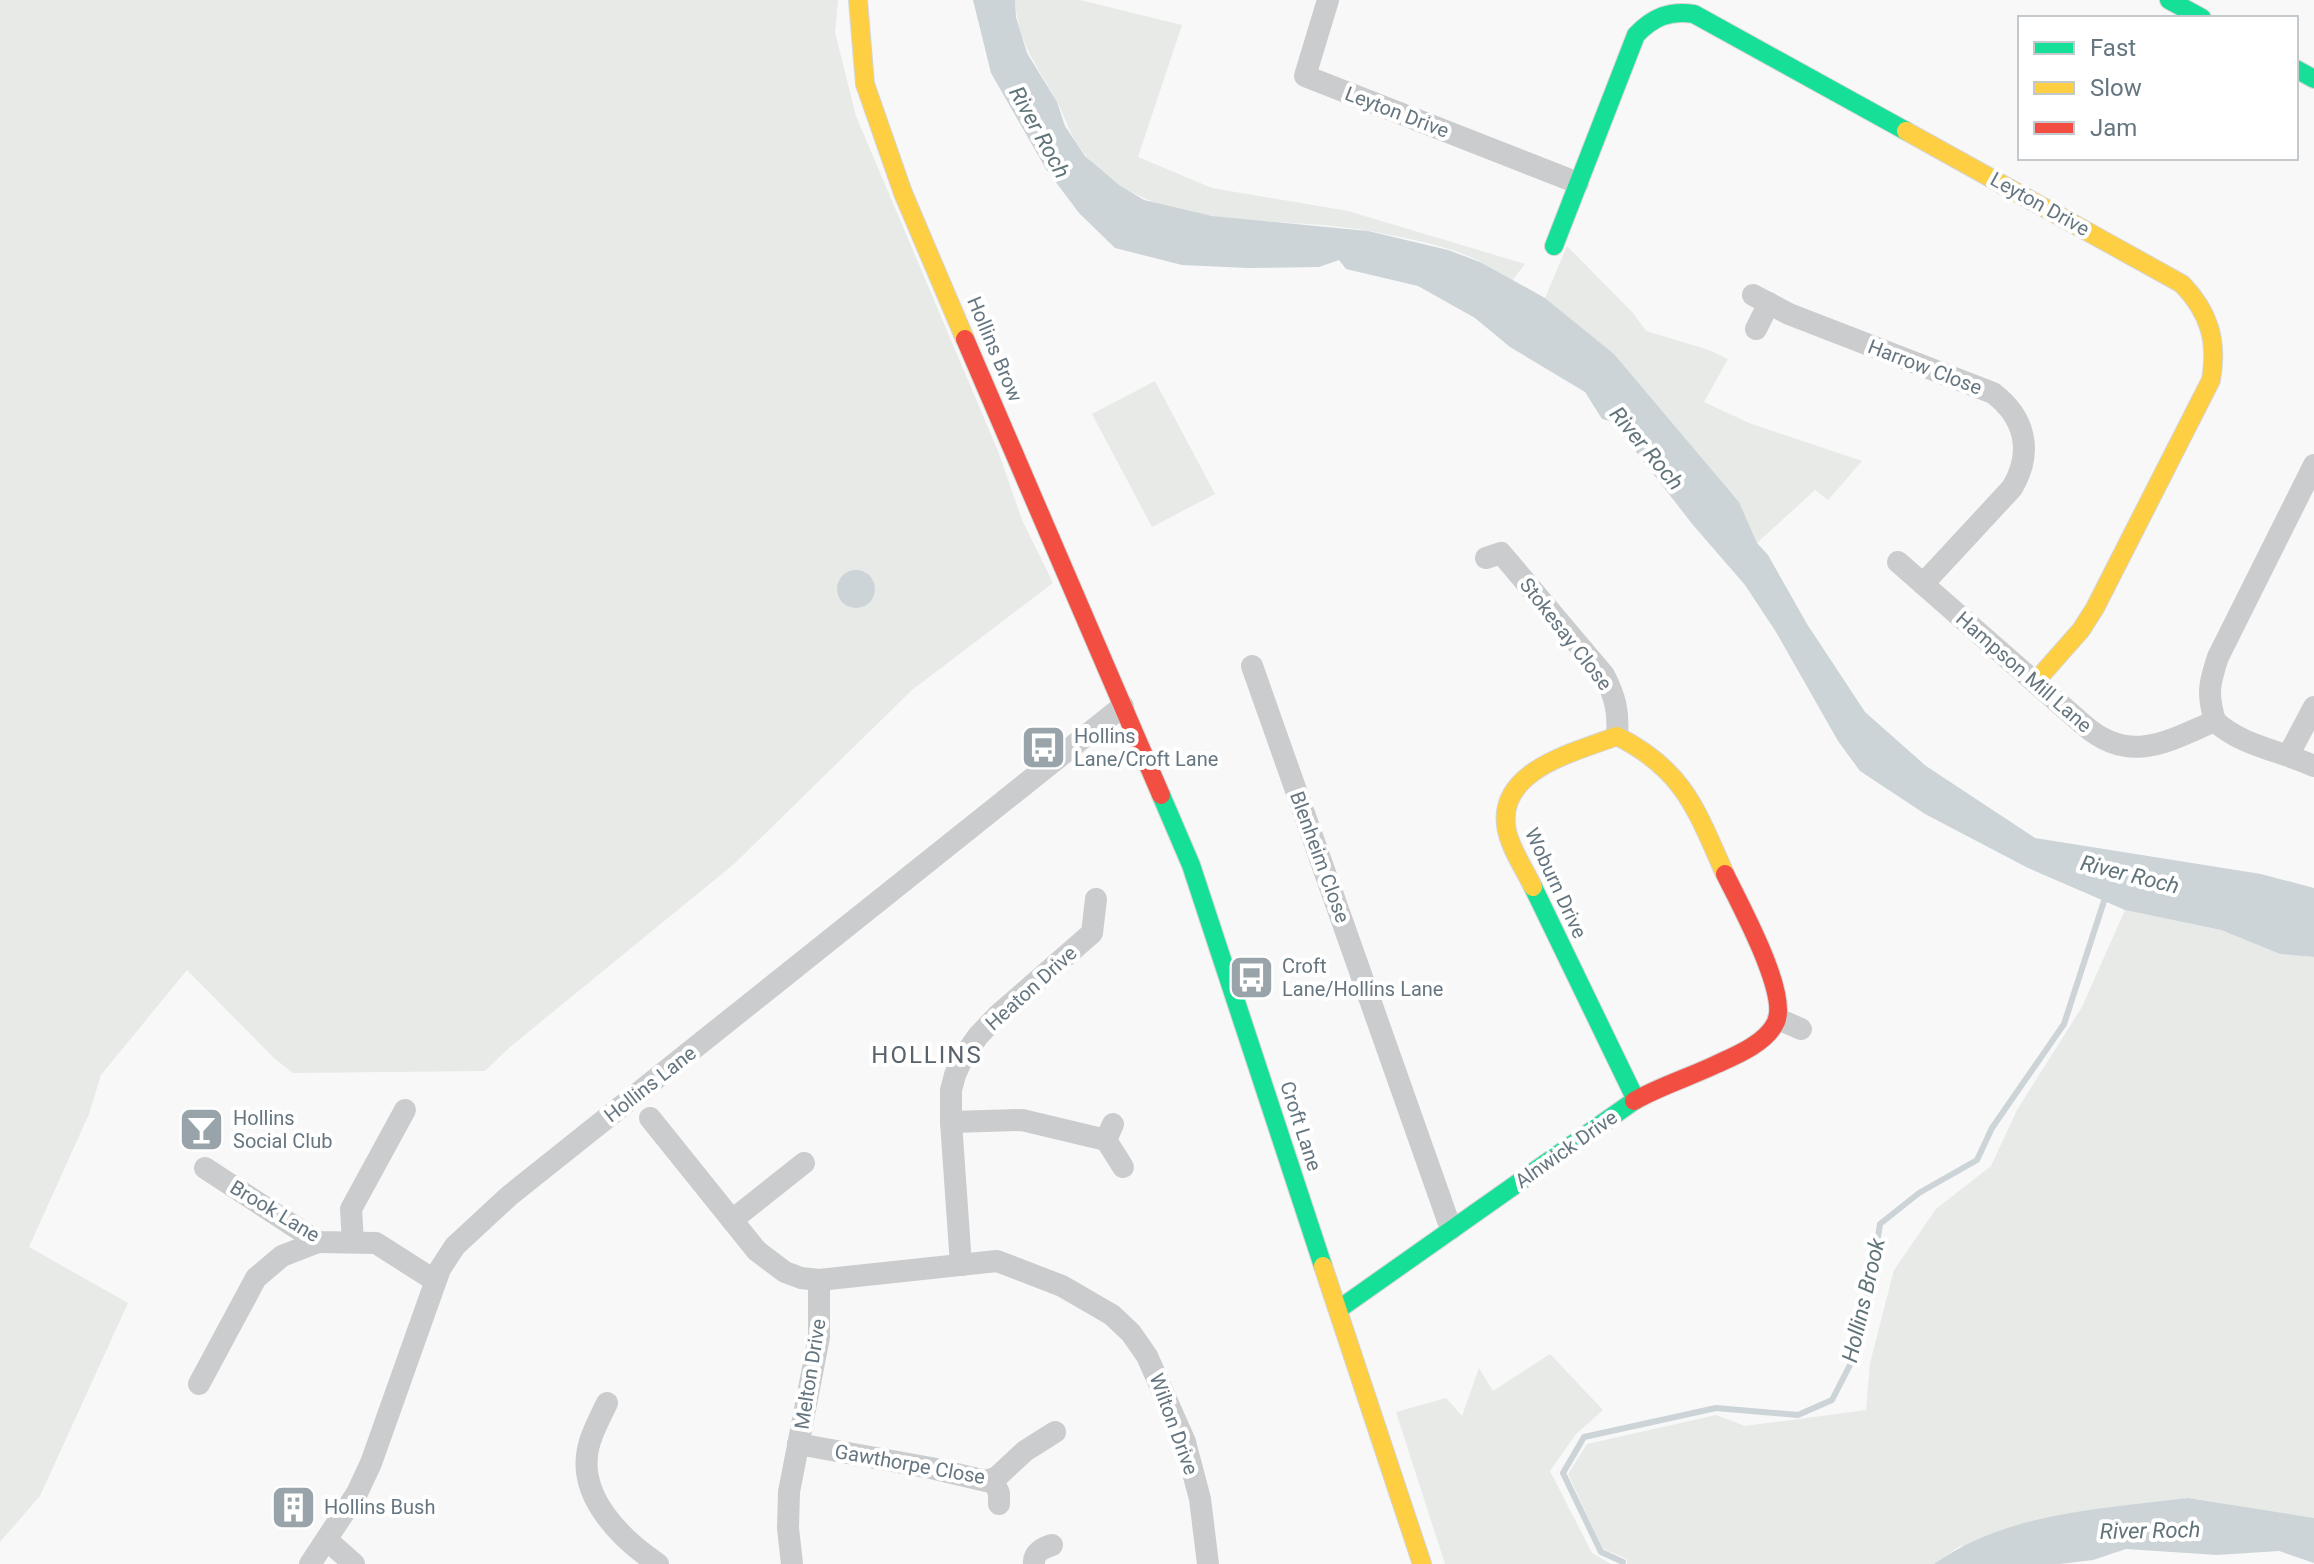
<svg xmlns="http://www.w3.org/2000/svg" width="2314" height="1564" font-family="Roboto,sans-serif">
<style>
.green{fill:#e7eae6}
.water{fill:#ccd4d7}
.lines{fill:none;stroke-linecap:round;stroke-linejoin:round}
.stream{stroke:#ccd4d7;stroke-width:6}
.fast-casing{stroke:#d4d5d6;stroke-width:20}
.slow-casing{stroke:#d4d5d6;stroke-width:20}
.jam-casing{stroke:#d4d5d6;stroke-width:20}
.street{stroke:#cbcccd;stroke-width:22}
.fast{stroke:#16e098;stroke-width:18}
.slow{stroke:#ffcf43;stroke-width:18}
.jam{stroke:#f24e42;stroke-width:18}
.labels{text-anchor:middle;stroke-width:8;stroke-linejoin:round;paint-order:stroke}
.street-label{font-size:20px;fill:#667680;stroke:#fff}
.poi-label{font-size:20px;fill:#667680;stroke:#fff;text-anchor:start}
.water-label{font-size:22px;font-style:italic;fill:#60747a;stroke:#fff}
.quarter-label{font-size:24px;letter-spacing:2px;fill:#58636c;stroke:#fff}
</style>
<rect width="100%" height="100%" fill="#f8f8f8"/>
<!-- green -->
<g class="green">
<path d="M0 0H838L835 32 856 116 998 451 1022 520 1053 583 912 690 734 864 510 1047 485 1071 293 1073 274 1058 187 970 101 1075 89 1114 29 1247 128 1303 40 1496 0 1542Z"/>
<path d="M1015 0H1080L1182 25 1138 157 1212 188 1348 211 1525 264 1511 282C1501 275 1491 268 1481 262 1448 245 1405 238 1369 231 1278 214 1147 235 1084 153 1070 137 1066 118 1056 100 1036 63 1018 44 1015 0Z"/>
<path d="M1567 246 1633 313 1646 331 1709 350 1728 359 1704 402 1749 423 1862 461 1828 500 1815 490 1757 543 1739 502 1614 354 1545 298Z"/>
<path d="M1155 381 1215 494 1152 527 1092 414Z"/>
<path d="M2125 910 2221 930 2280 954 2314 957V1518L2188 1498 1958 1547 1934 1564H1627V1559L1603 1549 1568 1474 1587 1444 1716 1415 1745 1426 1866 1410 1870 1363 1894 1270 1936 1209 1991 1166 2017 1110 2082 1007Z"/>
<path d="M1550 1354 1603 1410 1576 1434 1550 1471 1592 1553 1611 1564H1445L1396 1412 1446 1398 1462 1416 1479 1368 1493 1391Z"/>
</g>
<!-- water -->
<g class="water">
<path d="M973 0H1015L1016 17 1027 53 1057 102 1065 126 1085 156 1119 185 1144 200 1212 216 1368 231 1448 250 1480 262 1545 298 1614 354 1739 502 1757 543 1768 555 1807 624 1865 712 1926 766 2035 838 2261 874 2314 888V957L2280 954 2221 930 2125 910 2028 868 1925 814 1860 771 1838 741 1776 632 1745 585 1693 525 1613 422 1602 419 1585 392 1510 347 1475 318 1418 286 1346 269 1339 260 1319 267 1248 268 1182 265 1115 248 1079 213 1046 169 991 73Z"/>
<circle cx="856" cy="589" r="19"/>
<path d="M2188 1498 2314 1518V1563L2279 1551 2217 1555 2126 1549 2093 1560 2060 1564H1934C2007 1512 2102 1509 2188 1498Z"/>
</g>
<g class="lines">
<!-- stream -->
<path class="stream" d="M1622 1564 1623 1562 1601 1552 1563 1473 1584 1437 1716 1408 1798 1415 1832 1400 1851 1363 1872 1276 1880 1224 1919 1193 1977 1160 1992 1128 2064 1024 2106 895"/>
<defs>
<g id="fast">
<path d="M2169 0 2202 18"/>
<path d="M2296 69 2314 79"/>
<path d="M1554 246 1636 35C1653 17 1670 10 1694 14L1906 131"/>
<path d="M1161 795 1191 865 1323 1266"/>
<path d="M1533 887 1636 1100"/>
<path d="M1339 1309 1634 1101"/>
</g>
<g id="slow">
<path d="M858 0 865 84 903 193 965 339"/>
<path d="M1906 131 2182 284C2209 312 2218 341 2211 380L2095 608 2081 630 2036 681"/>
<path d="M1533 887C1525 870 1511 850 1507 831 1494 770 1576 752 1617 736 1684 770 1696 809 1725 874"/>
<path d="M1323 1266 1422 1564"/>
</g>
<g id="jam">
<path d="M965 339 1161 795"/>
<path d="M1634 1101C1660 1086 1690 1077 1717 1064 1737 1055 1766 1043 1776 1022 1789 993 1739 903 1725 874"/>
</g>
</defs>
<!-- fast casing -->
<use href="#fast" class="fast-casing"/>
<!-- slow casing -->
<use href="#slow" class="slow-casing"/>
<!-- jam casing -->
<use href="#jam" class="jam-casing"/>
<!-- street -->
<g class="street">
<path d="M1328 0 1305 76 1578 183"/>
<path d="M1753 295 1789 314 1993 393C2026 418 2033 453 2012 488L1923 584"/>
<path d="M1756 329 1769 303"/>
<path d="M1486 558 1501 553 1604 675C1615 696 1619 712 1617 736"/>
<path d="M1898 562 2085 726C2131 765 2168 741 2215 721"/>
<path d="M1252 666 1451 1229"/>
<path d="M2215 721C2207 694 2209 684 2218 657L2314 465"/>
<path d="M2215 721C2241 746 2282 751 2314 766"/>
<path d="M2289 754 2314 707"/>
<path d="M1778 1019 1801 1029"/>
<path d="M650 1118 757 1251 785 1272 801 1278 819 1280V1337L789 1492 788 1528 792 1564"/>
<path d="M951 1122 1022 1120 1106 1140 1113 1124"/>
<path d="M1106 1140 1123 1167"/>
<path d="M205 1168 318 1242 376 1243 434 1280"/>
<path d="M732 1220 804 1163"/>
<path d="M353 1242 351 1209 405 1110"/>
<path d="M961 1265 951 1122V1090L955 1075 962 1059 978 1036 998 1015 1092 933 1096 899"/>
<path d="M819 1280 997 1261 1062 1286 1112 1315 1131 1333 1147 1356 1185 1442 1200 1499 1208 1564"/>
<path d="M199 1384 256 1278 282 1256 318 1242"/>
<path d="M607 1403C600 1418 591 1433 588 1449 578 1497 621 1539 658 1564"/>
<path d="M798 1444 931 1468 986 1481 997 1477 1025 1451 1055 1432"/>
<path d="M993 1480 999 1493V1504"/>
<path d="M327 1540 354 1564"/>
<path d="M310 1564 357 1493 371 1463 440 1269 455 1246 509 1196 1123 706"/>
<path d="M1034 1564C1033 1552 1043 1548 1052 1545"/>
</g>
<!-- fast -->
<use href="#fast" class="fast"/>
<!-- slow -->
<use href="#slow" class="slow"/>
<!-- jam -->
<use href="#jam" class="jam"/>
</g>
<!-- icons -->
<defs>
<symbol id="bus-square" viewBox="-11 -11 22 22"><rect x="-9" y="-9" width="18" height="18" rx="4" fill="#99a4aa" stroke="#fff"/><path d="M-5-6H5V4H4V6H2V4H-2V6H-4V4H-5ZM-3.5-4V0h7V-4ZM-3.5 1.2v1.5H-2V1.2ZM2 1.2v1.5H3.5V1.2Z" fill="#fff"/></symbol>
<symbol id="bar-square" viewBox="-11 -11 22 22"><rect x="-9" y="-9" width="18" height="18" rx="4" fill="#99a4aa" stroke="#fff"/><path d="M-6-5H6L.8 .8V4.5H3.5V6h-7V4.5H-.8V.8Z" fill="#fff"/></symbol>
<symbol id="building-square" viewBox="-11 -11 22 22"><rect x="-9" y="-9" width="18" height="18" rx="4" fill="#99a4aa" stroke="#fff"/><path d="M-4-6H4V6H1V3H-1V6H-4ZM-2.5-4.3h1.7v1.8h-1.7ZM.8-4.3h1.7v1.8H.8ZM-2.5-1h1.7V.8h-1.7ZM.8-1h1.7V.8H.8Z" fill="#fff"/></symbol>
</defs>
<g fill-rule="evenodd">
<use href="#bus-square" x="1018" y="722" width="51" height="51"/>
<use href="#bus-square" x="1226" y="952" width="51" height="51"/>
<use href="#bar-square" x="176" y="1104" width="51" height="51"/>
<use href="#building-square" x="268" y="1482" width="51" height="51"/>
</g>
<g class="labels">
<!-- street labels -->
<g class="street-label">
<text transform="translate(1397 112) rotate(21)" y="7">Leyton Drive</text>
<text transform="translate(2040 204) rotate(29)" y="7">Leyton Drive</text>
<text transform="translate(995 349) rotate(67)" y="7">Hollins Brow</text>
<text transform="translate(1925 367) rotate(21)" y="7">Harrow Close</text>
<text transform="translate(1566 634) rotate(52)" y="7">Stokesay Close</text>
<text transform="translate(2024 672) rotate(41)" y="7">Hampson Mill Lane</text>
<text transform="translate(1320 857) rotate(70)" y="7">Blenheim Close</text>
<text transform="translate(1556 883) rotate(65)" y="7">Woburn Drive</text>
<text transform="translate(1031 988) rotate(-42)" y="7">Heaton Drive</text>
<text transform="translate(650 1084) rotate(-38)" y="7">Hollins Lane</text>
<text transform="translate(1301 1126) rotate(72)" y="7">Croft Lane</text>
<text transform="translate(1566 1149) rotate(-35)" y="7">Alnwick Drive</text>
<text transform="translate(275 1211) rotate(31)" y="7">Brook Lane</text>
<text transform="translate(810 1374) rotate(-81)" y="7">Melton Drive</text>
<text transform="translate(1174 1424) rotate(70)" y="7">Wilton Drive</text>
<text transform="translate(910 1464) rotate(10)" y="7">Gawthorpe Close</text>
</g>
<!-- poi labels -->
<g class="poi-label">
<text x="1074" y="743">Hollins<tspan x="1074" dy="23">Lane/Croft Lane</tspan></text>
<text x="1282" y="973">Croft<tspan x="1282" dy="23">Lane/Hollins Lane</tspan></text>
<text x="233" y="1125">Hollins<tspan x="233" dy="23">Social Club</tspan></text>
<text x="324" y="1514">Hollins Bush</text>
</g>
<!-- water labels -->
<g class="water-label">
<text transform="translate(1040 132) rotate(61)" y="8">River Roch</text>
<text transform="translate(1647 448) rotate(50)" y="8">River Roch</text>
<text transform="translate(2130 874) rotate(14)" y="8">River Roch</text>
<text transform="translate(1863 1300) rotate(-77)" y="8">Hollins Brook</text>
<text transform="translate(2150 1530) rotate(-1)" y="8">River Roch</text>
</g>
<!-- quarter labels -->
<g class="quarter-label">
<text x="927" y="1063">HOLLINS</text>
</g>
</g>
<!-- legend -->
<rect x="2018" y="16" width="280" height="144" fill="#ffffff" stroke="#c2c8cc" stroke-width="2"/>
<rect x="2034" y="42" width="40" height="12" fill="#16e098" stroke="#c2c8cc" stroke-width="2"/>
<text x="2090" y="56" font-size="24" fill="#667680">Fast</text>
<rect x="2034" y="82" width="40" height="12" fill="#ffcf43" stroke="#c2c8cc" stroke-width="2"/>
<text x="2090" y="96" font-size="24" fill="#667680">Slow</text>
<rect x="2034" y="122" width="40" height="12" fill="#f24e42" stroke="#c2c8cc" stroke-width="2"/>
<text x="2090" y="136" font-size="24" fill="#667680">Jam</text>
</svg>
